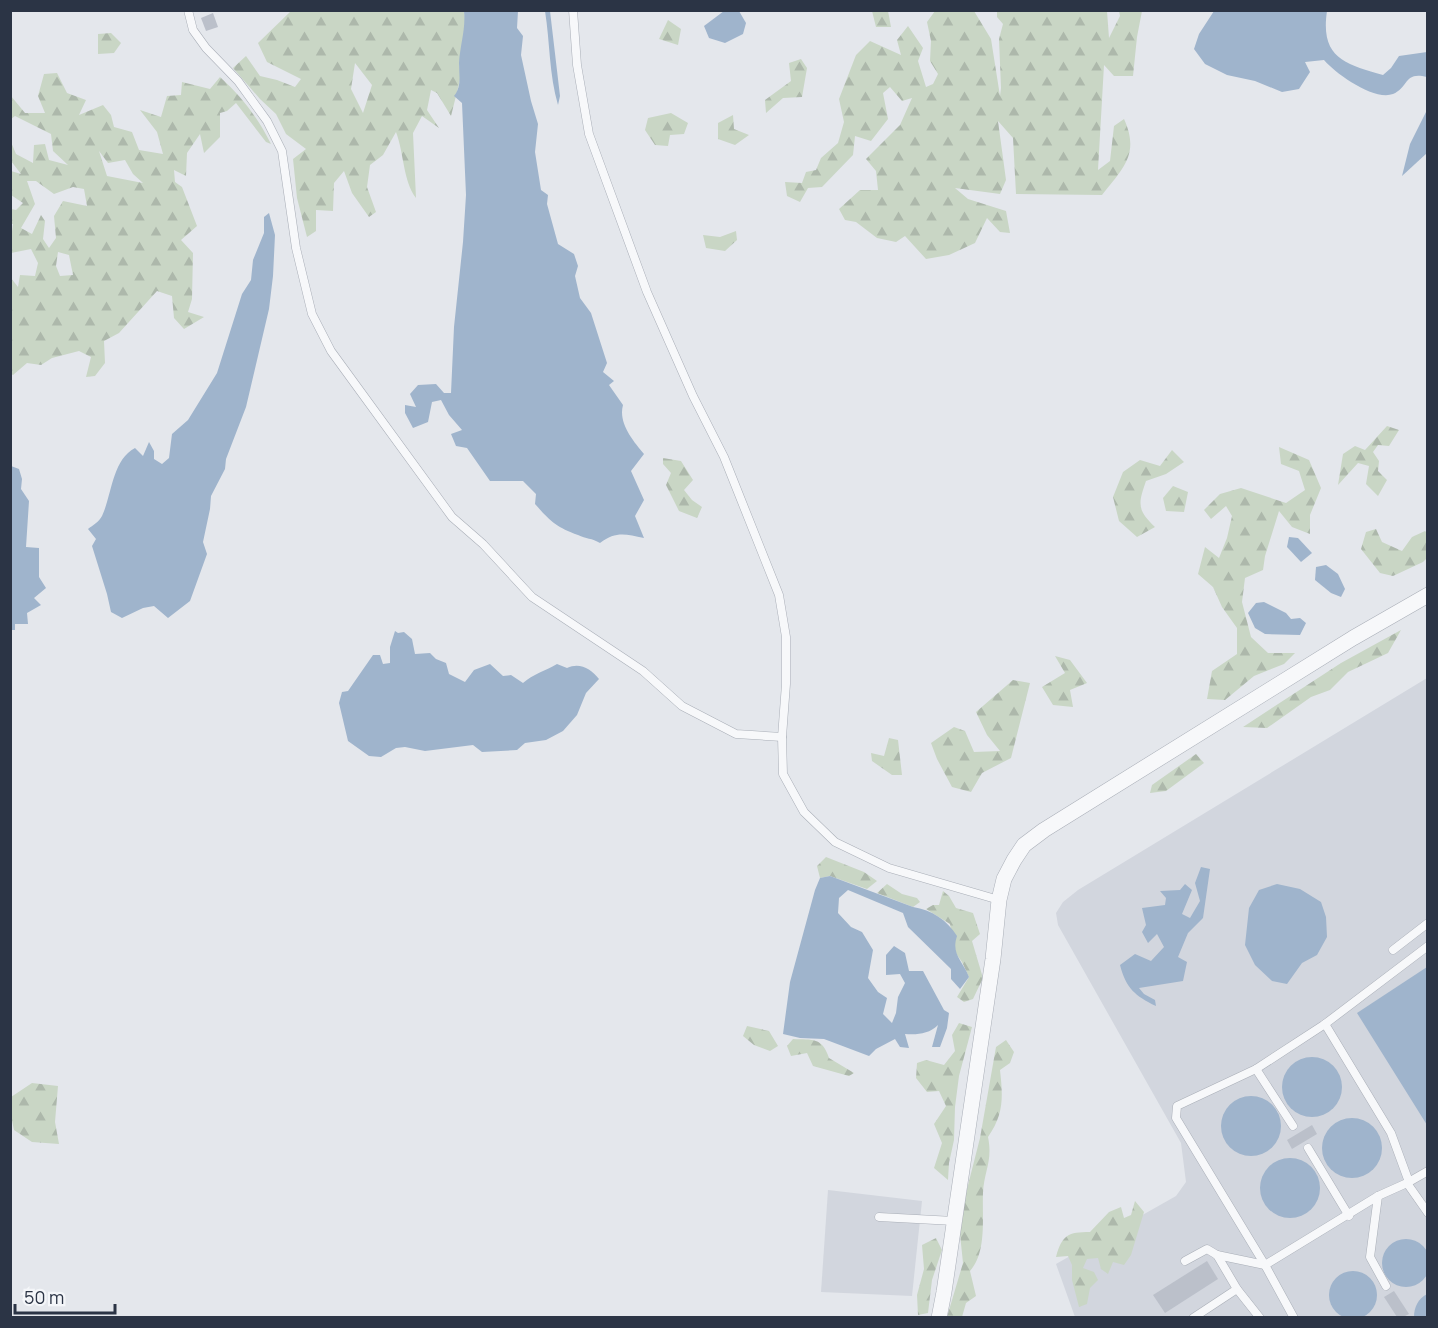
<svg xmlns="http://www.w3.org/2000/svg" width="1438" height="1328" font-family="Manrope,sans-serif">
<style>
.built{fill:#d2d6de}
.forest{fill:url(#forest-firs);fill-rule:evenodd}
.water{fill:#9fb4cc}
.building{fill:#bbc0ca}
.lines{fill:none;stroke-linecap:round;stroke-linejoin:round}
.service-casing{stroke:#a9aeb7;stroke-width:9}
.minor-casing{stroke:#a9aeb7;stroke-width:16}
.service{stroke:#f7f8fa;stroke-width:8}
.minor{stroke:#f7f8fa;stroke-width:15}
</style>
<defs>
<pattern id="forest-firs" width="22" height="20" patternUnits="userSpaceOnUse" patternTransform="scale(1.5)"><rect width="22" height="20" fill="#c9d6c5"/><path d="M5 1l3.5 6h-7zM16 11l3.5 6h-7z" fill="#adb8ab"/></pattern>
</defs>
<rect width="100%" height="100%" fill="#e4e7ec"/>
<!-- built -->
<g class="built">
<path d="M1427 678V1317H1075L1056 1264 1176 1196 1186 1182 1181 1143 1058 925 1056 913 1063 902 1078 890Z"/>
<path d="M828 1190 922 1201 912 1296 821 1292Z"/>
</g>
<!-- forest -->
<g class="forest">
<path d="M291 11H464L466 26 459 65 461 76 451 116 437 93 431 90 427 110 439 128 422 116 413 133 416 198C403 181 404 153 396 132L383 155 370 165 367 187 376 212 369 217 352 193 344 171 334 183 333 211 316 210V231L307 237 297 198 293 159 306 149 286 134 276 114 260 99 233 68 246 56 260 76 277 80 295 87 301 79 267 62 258 43ZM355 63 372 85 363 113 351 89Z"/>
<path d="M872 11H888L891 27H876Z"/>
<path d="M935 11H974L991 39 1000 96 1001 88 999 39 1003 24 997 17V11H1107L1109 38 1120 16 1119 11H1142L1137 37 1133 76H1114L1104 65 1098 170 1110 161 1114 126 1124 119C1140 154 1123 168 1102 195L1016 194 1013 138 998 121 1006 180 1000 194 955 188 968 199 1006 211 1010 233 1000 232 987 218 975 243 949 255 926 259 905 236 896 242 877 238 856 222 845 220 839 209 860 190H878L876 171 866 159 900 125 912 98 902 101 890 87 883 93 888 119 871 141 855 136 853 155 822 187 808 188 800 202 787 196 785 182 802 183 806 172 816 170 821 158 838 143 844 122 839 99 856 55 870 41 901 55 897 40 908 26 923 48 918 61 926 87 933 84 938 74 930 61 931 41 927 22Z"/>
<path d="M668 20 681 29 678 45 659 39Z"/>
<path d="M111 33 121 43 114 53 98 54V34Z"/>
<path d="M801 59 807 68 802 97 783 98 766 113 765 100 791 81 789 63Z"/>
<path d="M57 73 67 93 86 100 79 115 103 105 111 115 114 127 132 132 139 150 163 154 157 132 140 110 161 117 167 96 181 95 182 82 210 89 220 77C242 97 258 118 271 144L266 142 236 103 227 111 220 113V137L204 153 200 134 187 153 186 176 174 170 175 182 182 187 197 226 181 240 193 253 192 299 188 312 204 317 184 329 174 318 172 296 157 291 119 333 104 341 105 363 95 376 86 377 91 357 79 351 52 358 41 365 27 363 13 375 11 374V278L18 287 20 275 35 276 38 263 31 249 11 253V238L13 224H11V209L16 210 23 203 11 195V171L21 174 11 161V142L16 154 33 163 34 145 45 144 49 160 68 165 53 151 51 134 15 116 11 119V96L25 113H45L38 96 44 74ZM99 151 108 163 125 160 133 174 143 183 107 176ZM27 181H36L54 194 73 187 84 189 87 206 63 201 54 216 56 238 49 248 43 239 45 221 41 215 32 234 21 228 35 204ZM58 252 69 255 73 275 60 276 56 266Z"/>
<path d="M671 113 688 123 684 134 670 135 668 146 655 145 645 130 648 118Z"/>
<path d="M733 115 734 129 749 135 735 145 718 139V123Z"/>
<path d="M736 231 737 240 725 251 706 248 703 235 720 237Z"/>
<path d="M1387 426 1399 430 1389 446 1378 445 1373 452 1379 461 1378 471 1387 480 1378 496 1366 484 1369 466 1358 463 1338 485 1343 454 1355 446 1365 450Z"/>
<path d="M1279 447 1309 460 1321 488 1310 515V534L1292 527 1279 511 1265 556 1263 570 1245 578 1242 602 1251 637 1268 653H1295L1284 664 1254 676 1225 700 1207 699 1212 671 1237 654V628L1222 607 1213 587 1198 574 1205 547 1219 558 1227 538 1232 516 1226 506 1211 519 1204 510 1220 494 1241 488 1286 503 1305 490 1299 471 1281 464Z"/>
<path d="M1172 450 1184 462 1166 474 1146 481C1138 504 1137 510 1155 527L1137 537 1119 521 1113 497 1123 472 1140 460 1160 466Z"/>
<path d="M663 458 681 461 693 480 684 490 692 500 702 507 697 518 679 511 666 485 671 473 663 464Z"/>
<path d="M1173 486 1188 492 1184 512 1166 511 1163 498Z"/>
<path d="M1376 529 1382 542 1402 551 1412 537 1425 531 1427 533V558L1423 562 1393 576 1380 573 1361 549 1366 532Z"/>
<path d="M1401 630 1388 653 1348 672 1330 690 1311 697 1267 728 1243 727 1341 663Z"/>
<path d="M1055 656 1070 660 1087 683 1070 690 1073 707 1053 705 1042 687 1065 673Z"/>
<path d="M1013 680 1030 683 1011 758 982 773 971 792 952 787 937 759 931 743 954 727 965 731 974 752 1000 751 987 735 976 712Z"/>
<path d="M889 738 898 740 902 775H892L872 761 871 753 884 756Z"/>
<path d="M1196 754 1204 763 1166 791 1150 793 1152 785Z"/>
<path d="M826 857 864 872 877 881 867 889 830 876 820 878 817 866Z"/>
<path d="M887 884 902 894 917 898 920 902 913 907 877 893Z"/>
<path d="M943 891 949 896 956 908 973 913 980 934 972 941 983 978 973 999 964 1002 957 997 969 977 962 962 955 952 950 924 926 909 933 905H939Z"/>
<path d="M959 1023 972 1027 959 1076 955 1107 954 1140 949 1163 948 1180 934 1168 942 1143 934 1124 946 1106 939 1091 927 1092 916 1078 917 1063 926 1060 944 1065 955 1051 952 1035Z"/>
<path d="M747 1026 769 1031 778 1046 770 1051 754 1045 743 1036Z"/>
<path d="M793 1039C813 1040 822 1037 829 1058L854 1073 849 1076 813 1066 807 1053 791 1056 787 1046Z"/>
<path d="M1006 1040 1014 1052 1010 1063 1000 1070C1003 1097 1004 1114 988 1137 993 1161 984 1171 983 1193 982 1218 987 1252 970 1271L976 1296 966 1303 962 1317H947L963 1263 960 1234 966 1193 980 1138 996 1047Z"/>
<path d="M32 1083 58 1086 55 1122 59 1144 32 1142 14 1130 11 1116V1097Z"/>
<path d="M1135 1201 1144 1212 1131 1255 1124 1265 1113 1262 1108 1274 1101 1269 1098 1258 1087 1259 1083 1268 1094 1272 1098 1280 1090 1288 1087 1304 1079 1307 1072 1280V1265L1068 1256 1056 1257C1062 1235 1068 1232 1090 1232L1109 1212 1121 1207 1124 1218 1131 1215Z"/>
<path d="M936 1238 942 1250 932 1280 928 1313 918 1315 917 1295 924 1269 922 1245Z"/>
</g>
<!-- water -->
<g class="water">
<path d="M464 11H518L517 28 523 36 521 55 531 101 538 124 535 152 541 190 548 195 547 204 558 244 574 254 578 266 575 276 580 298 591 313 607 363 603 372 614 381 609 385 623 405C618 423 633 441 644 454L631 471 644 500 635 516 644 538C625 534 616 531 600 543 592 538 586 539 578 535 556 527 550 521 535 504L536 494 523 481H490L467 448 456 446 451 434 462 430 449 415 441 400 432 402 428 422 413 428 405 413V405L416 407 410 394 418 385 436 384 444 393H451L454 327 463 242 466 195 462 103 454 96C462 86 459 75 459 63 460 45 466 29 464 11Z"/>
<path d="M545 11H550L560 96 558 105C549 75 550 42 545 11Z"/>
<path d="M724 11H739L746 23 743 34 725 43 709 38 704 26Z"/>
<path d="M1214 11H1327C1320 58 1345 64 1383 75L1391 68 1399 56 1427 52V77C1404 71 1409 87 1393 94 1374 101 1336 74 1324 60L1305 62 1310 72 1299 89 1282 92 1255 81 1227 75 1205 64 1194 49 1199 34Z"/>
<path d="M1427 110V153L1402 176 1410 144Z"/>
<path d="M269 213 275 235 273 276 269 309 246 407 226 459 225 469 211 496 210 509 203 542 207 554 190 601 168 618 154 606 143 608 122 618 111 612 107 594 92 546 96 539 88 529C93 525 99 522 102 516 112 495 112 460 135 448L143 456 149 442 154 451V459L162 464 169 458 172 434 188 420 217 373 242 294 251 280 253 260 264 233V217Z"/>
<path d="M11 466 19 469 22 479 21 489 29 501 26 547 39 548V577L46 588 34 598 41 605 27 613 28 624H15V630H10Z"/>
<path d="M1289 537 1298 538 1312 553 1301 562 1287 547Z"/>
<path d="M1326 565 1338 574 1345 589 1341 597 1331 593 1315 580 1316 567Z"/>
<path d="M1264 602 1286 613 1291 619 1300 618 1306 623 1300 635 1265 634 1255 628 1248 613 1256 603Z"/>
<path d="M395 631 398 633 404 632 412 639 415 654 430 653 436 659 446 663 449 674 465 682 474 670 490 664 503 676 511 675 523 683C533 674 545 671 557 664L567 668C580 662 591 669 599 679L586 693 577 715 563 731 546 740 525 743 517 750 482 752 473 745 425 751 405 747 396 748 381 757 369 756 348 741 339 703 342 692 348 691 373 655H380L383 664 390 663V647Z"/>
<path d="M1201 867 1210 869 1203 918 1188 933 1178 957 1187 962 1183 981 1139 988 1144 994 1155 1000 1156 1006C1135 996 1126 988 1120 965L1135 954 1151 961 1164 947 1157 934 1148 943 1142 932 1146 925 1142 908 1165 905 1166 898 1160 891 1180 890 1185 884 1192 890 1182 914 1190 918 1200 901 1195 883Z"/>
<path d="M830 876 913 907C932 910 947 920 957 936 951 954 962 960 969 977L960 989 951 979V969L908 927 903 913 848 890 839 898 838 913 851 927 862 932 873 950 868 978 878 992 887 998 883 1014 892 1023 896 1013 898 997 905 983 900 974 886 975V955L894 946 905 953 909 971H923L944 1010 949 1013 947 1028 940 1047H932L938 1025C929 1034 917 1035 905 1034L909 1048 900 1047 895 1039 876 1049 869 1056 824 1039 800 1038 783 1034 790 982 815 890 820 878Z"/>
<path d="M1277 884 1300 889 1321 902 1326 917 1327 937 1317 955 1302 963 1287 984 1272 981 1255 965 1245 945 1249 908 1259 890Z"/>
<path d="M1427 967V1125L1357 1013Z"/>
<circle cx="1312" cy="1087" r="30"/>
<circle cx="1251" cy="1126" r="30"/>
<circle cx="1352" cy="1148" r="30"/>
<circle cx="1290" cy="1188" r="30"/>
<circle cx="1406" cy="1263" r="24"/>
<circle cx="1353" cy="1295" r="24"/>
<path d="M1427 1294V1317H1414C1414 1307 1418 1299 1427 1294Z"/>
</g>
<!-- building -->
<g class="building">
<path d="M213 13 218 27 206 31 201 18Z"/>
<path d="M1312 1125 1317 1134 1292 1149 1287 1140Z"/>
<path d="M1207 1261 1218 1279 1165 1313 1153 1295Z"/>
<path d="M1394 1291 1409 1314 1403 1317H1397L1384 1297Z"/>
</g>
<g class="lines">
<defs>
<g id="service">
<path d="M188 10 193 30 206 48 238 81 267 121 282 151 296 248 312 314 331 351 452 517 483 544 532 597 643 671 682 706 736 734 782 737"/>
<path d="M573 10 577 65 589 134 647 292 693 396 724 457 779 595 786 637V684L782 737 783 774 804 812 835 842 889 868 999 900"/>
<path d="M1393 950 1428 923"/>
<path d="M1325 1024 1391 1133 1409 1182"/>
<path d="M1256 1069 1293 1126"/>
<path d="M1308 1148 1349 1216"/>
<path d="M1407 1183 1428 1213"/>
<path d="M1378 1196 1370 1257 1386 1286"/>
<path d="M879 1217 954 1221"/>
<path d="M1217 1255 1265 1265 1378 1196 1407 1183 1428 1171"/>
<path d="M1185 1261 1207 1249 1217 1255 1237 1289 1260 1318"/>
<path d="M1193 1318 1237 1289"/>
<path d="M1294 1318 1265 1265 1176 1118 1177 1106 1256 1069 1325 1024 1428 946"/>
</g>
<path id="minor" d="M939 1318 944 1292 993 959 999 900 1004 879 1014 860 1024 845 1044 830 1353 638 1428 595"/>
</defs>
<!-- service casing -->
<use href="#service" class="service-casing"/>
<!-- minor casing -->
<use href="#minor" class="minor-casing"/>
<!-- service -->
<use href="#service" class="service"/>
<!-- minor -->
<use href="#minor" class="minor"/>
</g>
<!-- border -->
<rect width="1438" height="1328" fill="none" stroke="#2b3445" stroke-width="24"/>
<!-- scale -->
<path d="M15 1304v9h100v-9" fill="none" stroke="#2b3445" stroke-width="3"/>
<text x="24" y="1304" font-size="18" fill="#2b3445" stroke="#f4f6f9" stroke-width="4.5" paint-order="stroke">50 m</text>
</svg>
